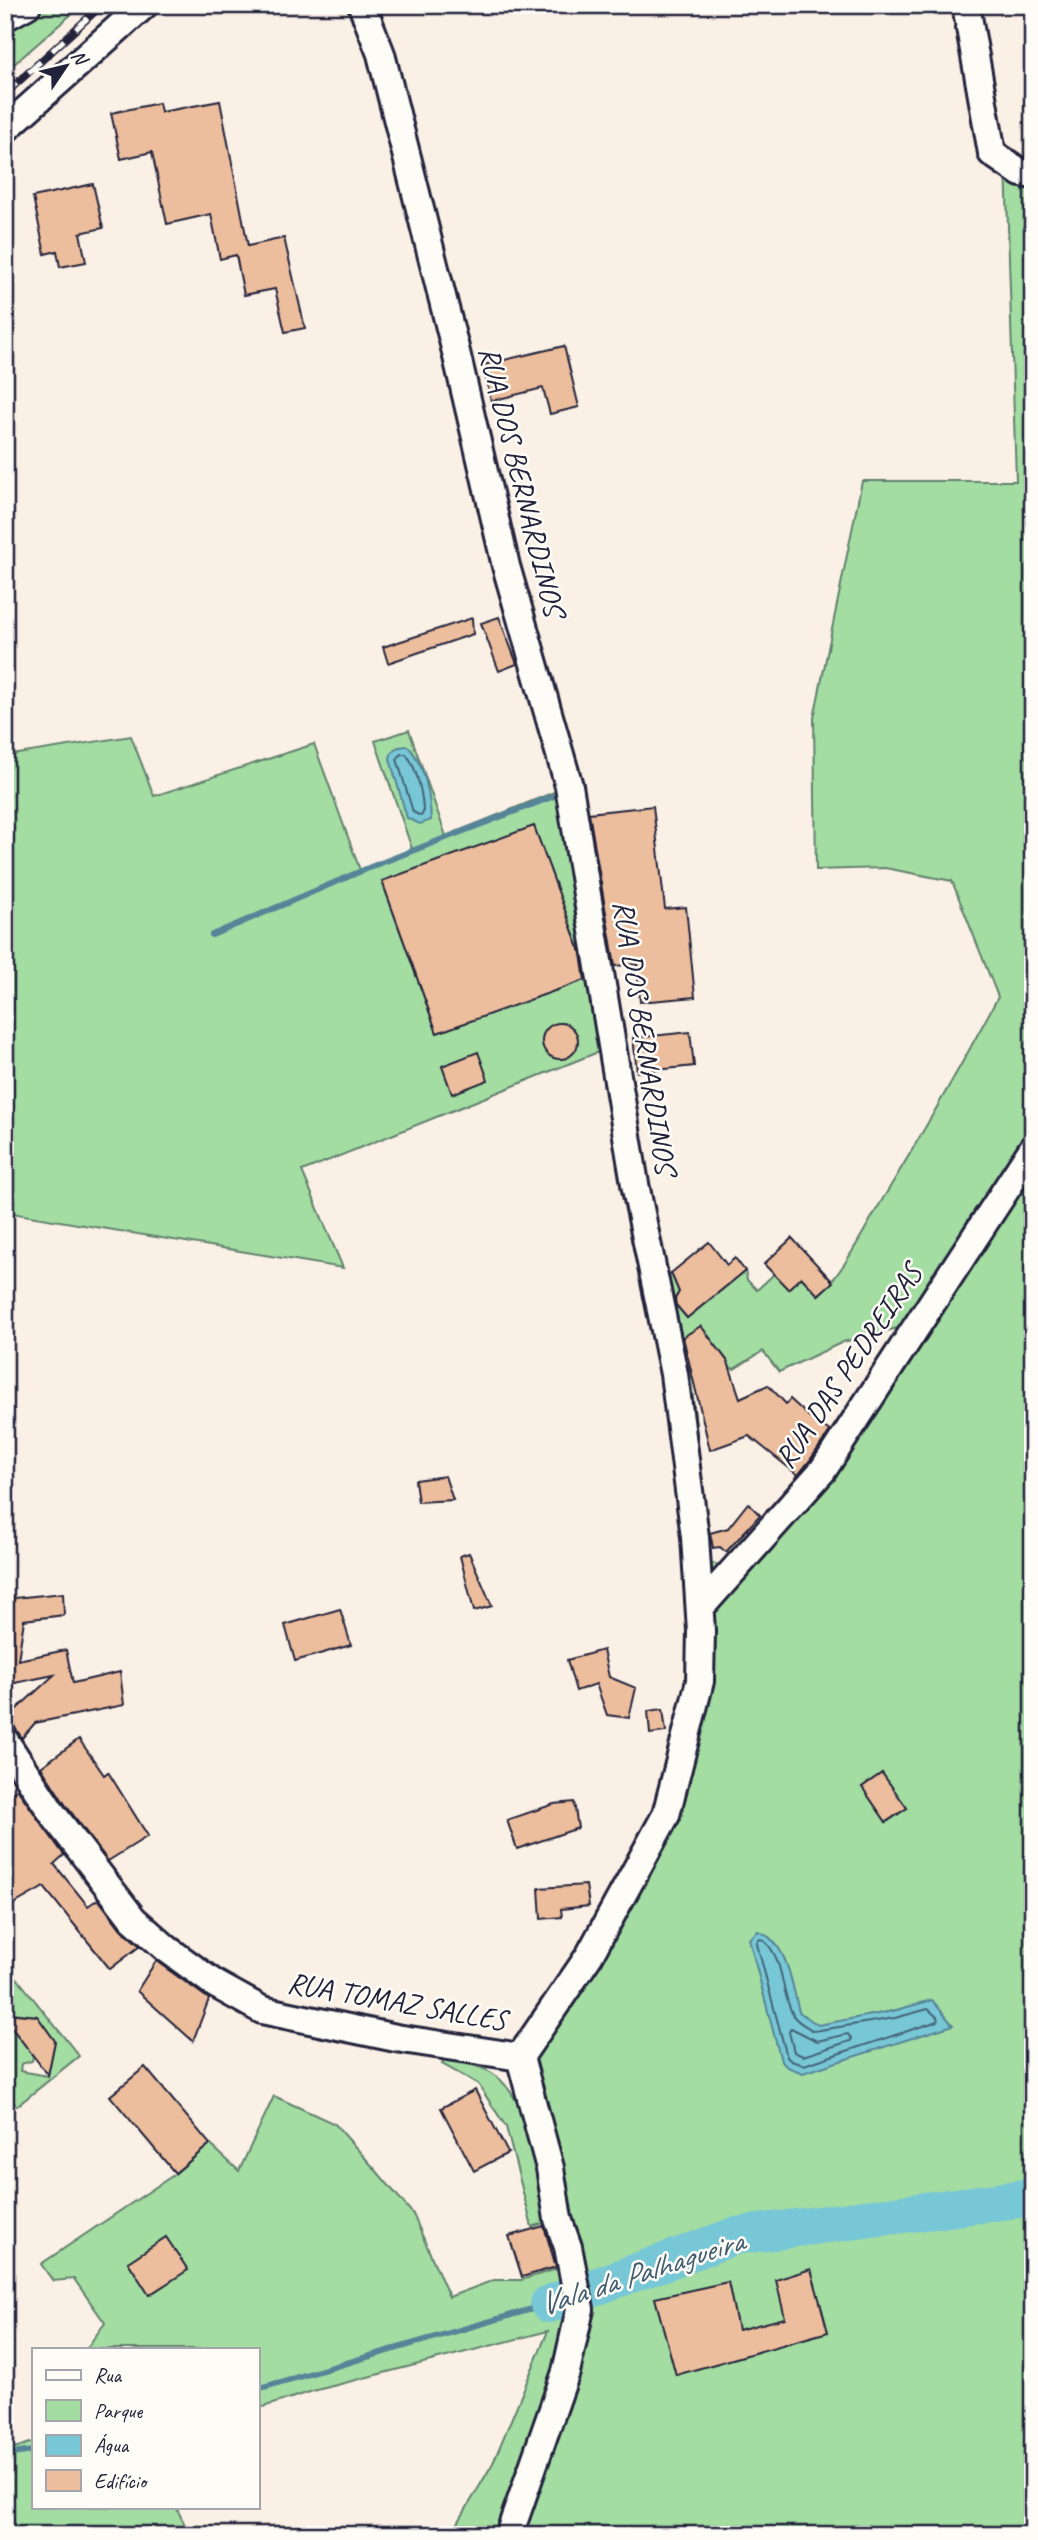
<svg xmlns="http://www.w3.org/2000/svg" width="1038" height="2540" font-family="Caveat,sans-serif">
<style>
.green{fill:#a3dda2;stroke:#62806e;stroke-width:2;fill-rule:evenodd}
.water{fill:#78c7d6;stroke:#568598;stroke-width:2}
.lines{fill:none;stroke-linecap:round;stroke-linejoin:round}
.shore{stroke:#446479;stroke-width:2}
.stream{stroke:#568598;stroke-width:6}
.river{stroke:#78c7d6;stroke-width:38}
.building{fill:#edbe9d;stroke:#22223b;stroke-width:2}
.street-casing{stroke:#22223b;stroke-width:32}
.street{stroke:#fdfcf7;stroke-width:26}
.rail-casing{stroke:#22223b;stroke-width:8}
.rail{stroke:#fdfcf7;stroke-width:5;stroke-dasharray:16;stroke-linecap:butt}
.labels{text-anchor:middle;stroke-width:5;stroke-linejoin:round;paint-order:stroke}
.street-label{font-size:30px;fill:#22223b;stroke:#fdfcf7}
.water-label{font-size:32px;font-style:italic;fill:#405c71;stroke:#fdfcf7}
</style>
<rect width="100%" height="100%" fill="#faf0e5"/>
<filter id="ink" filterUnits="userSpaceOnUse"><feTurbulence type="fractalNoise" baseFrequency=".0143" numOctaves="2"/><feDisplacementMap in="SourceGraphic" scale="14" xChannelSelector="R" yChannelSelector="G"/><feConvolveMatrix kernelMatrix="1 2 1 2 8 2 1 2 1" color-interpolation-filters="sRGB"/></filter>
<g filter="url(#ink)">
<!-- green -->
<g class="green">
<path d="M27 5H82L5 72V17Z"/>
<path d="M1006 163 1033 175V2535H523L586 2342 557 2166 532 2060 666 1815 700 1681 654 1275 671 1273 679 1292 673 1302 687 1318 745 1271 747 1280 757 1290 774 1274 801 1277 819 1295C844 1271 860 1237 878 1207 920 1138 960 1068 998 997L952 881 885 868 816 870 814 718 862 481H1016ZM701 1326 727 1360 721 1363 734 1369 763 1351 779 1372 843 1342 906 1326 801 1477 722 1565 711 1563 690 1370 678 1341ZM882 1773 907 1808 887 1822 862 1787ZM790 1978 799 2013 818 2026 893 2011 932 2001 781 2061Z"/>
<path d="M409 730 446 836 569 786 613 1046 302 1171 343 1268 5 1212V756L131 736 154 796 314 744 360 870 412 849 375 741ZM534 826 590 978 437 1033 382 881ZM477 1053 452 1093 442 1066Z"/>
<path d="M5 1963 79 2056 17 2106 5 2091V2019L33 2056 32 2061 21 2064 20 2071 48 2076 55 2041 37 2016 13 2013 5 2004V1999L13 1993 5 1983Z"/>
<path d="M445 2058C459 2062 479 2065 492 2073 531 2098 539 2177 550 2221L532 2227 506 2127 478 2084 442 2064Z"/>
<path d="M274 2096 335 2124 374 2168 413 2214 449 2297 494 2280H521L563 2267 580 2309 509 2535H451L493 2463 548 2331 313 2391 257 2409V2349H86L105 2323 74 2279 53 2281 41 2264 175 2174 210 2144 239 2171Z"/>
<path d="M33 2442V2507H176L190 2535H5V2451Z"/>
</g>
<!-- water -->
<g class="water">
<path d="M408 746C425 765 430 795 431 820L420 824 407 818 390 759C392 747 397 747 408 746Z"/>
<path d="M758 1931C788 1942 792 1985 799 2012L818 2025 893 2011 932 2000 953 2025 803 2073 787 2067 781 2061 749 1939Z"/>
</g>
<g class="lines">
<!-- shore -->
<g class="shore">
<path d="M401 754H406C417 767 423 796 423 813L421 816 413 812 397 759Z"/>
<path d="M762 1939C785 1957 780 1991 793 2015 796 2022 808 2027 814 2031L895 2018 928 2009 937 2017 938 2021 804 2065 791 2061 787 2057 757 1944 758 1940Z"/>
<path d="M791 2028 817 2041 848 2034 852 2039 850 2041 803 2056 794 2052 789 2032Z"/>
</g>
<!-- stream -->
<g class="stream">
<path d="M212 935 373 866 562 793"/>
<path d="M257 2389 549 2304"/>
<path d="M5 2455 33 2451"/>
</g>
<!-- river -->
<path class="river" d="M549 2304 735 2236 1033 2197"/>
</g>
<!-- building -->
<g class="building">
<path d="M220 101 248 246 284 238 305 328 285 332 275 289 244 295 236 255 220 259 211 214 167 224 152 152 121 159 111 113 159 103 161 112Z"/>
<path d="M93 184 103 228 80 233 86 262 60 267 57 251 45 254 33 197Z"/>
<path d="M564 346 579 407 550 414 543 388 491 401 483 365Z"/>
<path d="M499 617 517 664 499 671 481 623Z"/>
<path d="M472 618 473 634 388 663 383 647Z"/>
<path d="M653 806 665 909 686 907 695 997 640 1002 637 964 615 966 589 813Z"/>
<path d="M534 826 581 954 585 980 437 1033 382 881Z"/>
<circle cx="560" cy="1041" r="18"/>
<path d="M690 1032 694 1066 637 1072 633 1038Z"/>
<path d="M478 1052 488 1080 452 1094 442 1066Z"/>
<path d="M792 1238 833 1282 818 1295 801 1277 788 1289 764 1264Z"/>
<path d="M709 1242 727 1265 735 1258 745 1271 687 1318 676 1305 675 1299 679 1292 671 1273Z"/>
<path d="M701 1326 728 1362 740 1398 768 1385 786 1404 790 1399 814 1421 830 1431 810 1460 798 1475 749 1436 710 1450 683 1337Z"/>
<path d="M445 1476 453 1500 418 1502 415 1480Z"/>
<path d="M748 1503 760 1515 726 1552 720 1547 713 1548 710 1533 728 1528Z"/>
<path d="M469 1553 492 1606 474 1611 460 1556Z"/>
<path d="M63 1593 64 1615 24 1620 18 1660 66 1650 73 1683 120 1672 124 1705 35 1723 22 1738 8 1717 54 1675 5 1685V1599Z"/>
<path d="M340 1609 351 1645 295 1661 285 1625Z"/>
<path d="M603 1650 609 1677 636 1688 629 1718 607 1715 596 1684 576 1691 567 1660Z"/>
<path d="M663 1709 666 1732 650 1734 648 1711Z"/>
<path d="M79 1739 104 1775 108 1772 148 1836 108 1861 65 1804 41 1767Z"/>
<path d="M882 1773 907 1808 886 1822 862 1787Z"/>
<path d="M17 1789 64 1855 54 1864 88 1906 98 1899 121 1929 140 1946 110 1969 44 1887 5 1909V1799Z"/>
<path d="M574 1802 578 1828 517 1849 507 1820 554 1804Z"/>
<path d="M586 1885 589 1906 561 1909 562 1917 541 1919 539 1888Z"/>
<path d="M156 1961 209 1999 193 2041 137 1991Z"/>
<path d="M5 2013 37 2016 55 2041 48 2075 5 2019Z"/>
<path d="M145 2067 210 2144 175 2173 110 2096Z"/>
<path d="M475 2090 508 2153 474 2171 441 2108Z"/>
<path d="M544 2226 556 2267 522 2277 509 2236Z"/>
<path d="M166 2237 188 2270 149 2295 128 2262Z"/>
<path d="M811 2269 828 2332 676 2375 655 2298 728 2282 738 2330 785 2318 776 2280Z"/>
</g>
<g class="lines">
<defs>
<g id="street">
<path d="M362 5 381 54 455 348 506 566 569 786 635 1184 674 1374 695 1537 701 1631 700 1681 666 1815 589 1956 520 2057"/>
<path d="M966 5 992 153 1021 173 1033 175"/>
<path d="M5 17 27 5"/>
<path d="M5 129 144 5"/>
<path d="M700 1608 823 1470 1033 1148"/>
<path d="M5 1741 52 1813 133 1919 167 1949 215 1984 262 2010 396 2038 520 2057"/>
<path d="M509 2535 566 2372 580 2309 568 2247 558 2219 550 2168 520 2057"/>
</g>
</defs>
<!-- street casing -->
<use href="#street" class="street-casing"/>
<!-- street -->
<use href="#street" class="street"/>
<defs>
<path id="rail" d="M5 94 102 5"/>
</defs>
<!-- rail casing -->
<use href="#rail" class="rail-casing"/>
<!-- rail -->
<use href="#rail" class="rail"/>
</g>
</g>
<g class="labels">
<!-- street labels -->
<g class="street-label">
<text transform="translate(522 481) rotate(76)" y="10">RUA DOS BERNARDINOS</text>
<text transform="translate(645 1037) rotate(81)" y="10">RUA DOS BERNARDINOS</text>
<text transform="translate(848 1366) rotate(-56)" y="10">RUA DAS PEDREIRAS</text>
<text transform="translate(397 2001) rotate(10)" y="10">RUA TOMAZ SALLES</text>
</g>
<!-- water labels -->
<g class="water-label">
<text transform="translate(641 2272) rotate(-18)" y="11">Vala da Palhagueira</text>
</g>
</g>
<!-- margin -->
<rect width="1038" height="2540" fill="none" stroke="#fdfcf7" stroke-width="28"/>
<rect x="14" y="14" width="1010" height="2512" fill="none" stroke="#22223b" stroke-width="2.5" filter="url(#ink)"/>
<!-- legend -->
<rect x="32" y="2348" width="228" height="161" fill="#fdfcf7" stroke="#a5a5ac" stroke-width="2"/>
<rect x="46" y="2370" width="35" height="10" fill="#fdfcf7" stroke="#a5a5ac" stroke-width="2"/>
<text x="94" y="2382" font-size="21" fill="#22223b">Rua</text>
<rect x="46" y="2400" width="35" height="21" fill="#a3dda2" stroke="#a5a5ac" stroke-width="2"/>
<text x="94" y="2418" font-size="21" fill="#22223b">Parque</text>
<rect x="46" y="2435" width="35" height="21" fill="#78c7d6" stroke="#a5a5ac" stroke-width="2"/>
<text x="94" y="2452" font-size="21" fill="#22223b">Água</text>
<rect x="46" y="2470" width="35" height="21" fill="#edbe9d" stroke="#a5a5ac" stroke-width="2"/>
<text x="94" y="2488" font-size="21" fill="#22223b">Edifício</text>
<!-- north arrow -->
<g transform="translate(66 66) rotate(55)" stroke="#fdfcf7" stroke-width="5" paint-order="stroke">
<path d="M0-5L12 26L0 18L-12 26Z" fill="#22223b"/>
<text y="-10" font-size="19" font-weight="bold" text-anchor="middle" fill="#22223b">N</text>
</g>
</svg>
